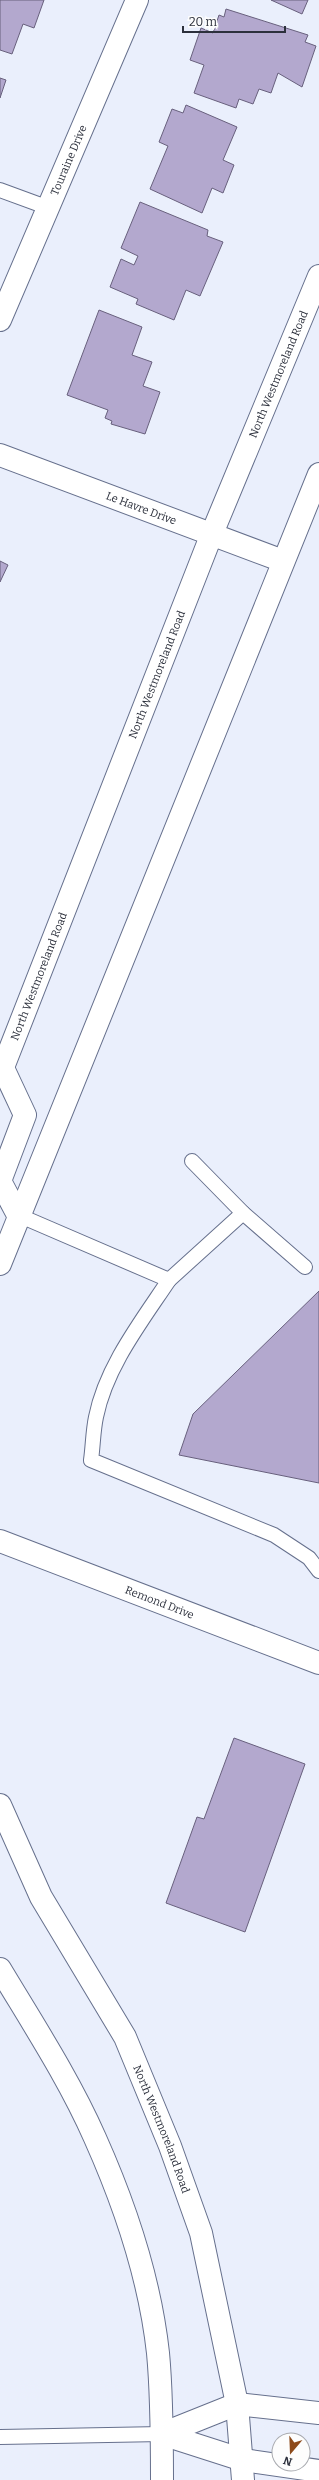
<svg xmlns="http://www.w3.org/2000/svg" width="319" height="2480" font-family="Bitter,serif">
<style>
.building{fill:#b3a8ce;stroke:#68607d}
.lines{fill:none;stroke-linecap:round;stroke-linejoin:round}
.lane-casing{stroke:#66708d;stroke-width:16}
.street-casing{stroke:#66708d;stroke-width:24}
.secondary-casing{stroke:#66708d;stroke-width:24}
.lane{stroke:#fff;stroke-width:14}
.street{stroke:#fff;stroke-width:22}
.secondary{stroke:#fff;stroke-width:22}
.labels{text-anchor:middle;stroke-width:3;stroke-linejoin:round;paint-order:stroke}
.street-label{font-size:11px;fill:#2c303c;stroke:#fdfdfd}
</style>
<rect width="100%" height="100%" fill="#eaeffc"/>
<!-- building -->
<g class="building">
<path d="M0 0H44L34 28 23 24 12 54 0 50Z"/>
<path d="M271 0H308L302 14Z"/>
<path d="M226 9 308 35 305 42 316 46 302 87 278 73 271 93 259 89 253 104 239 99 236 108 194 93 204 65 190 60 201 28 213 33 219 15 224 17Z"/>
<path d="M0 78 6 80 0 98Z"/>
<path d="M186 105 237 127 223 160 234 165 223 193 212 188 202 213 150 189 168 146 159 142 172 109 183 113Z"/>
<path d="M140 202 208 230 207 236 223 242 200 296 186 290 174 320 136 304 138 299 110 287 121 259 134 265 138 256 121 248Z"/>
<path d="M99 310 142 327 132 355 152 362 143 386 160 392 145 434 111 424 112 421 105 418 108 410 67 395Z"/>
<path d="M0 561 8 565 0 582Z"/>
<path d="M319 1291V1483L179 1455 193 1414Z"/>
<path d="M234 1738 305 1764 245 1932 166 1903 197 1817 204 1819Z"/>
</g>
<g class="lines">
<defs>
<g id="lane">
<path d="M0 190 49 208"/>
<path d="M192 1161 243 1213"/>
<path d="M18 1215 169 1280 243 1213 305 1267"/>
<path d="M169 1280C141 1322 106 1367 96 1417 93 1431 93 1446 91 1460L274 1535 309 1558 319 1571"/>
<path d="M0 2437 162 2434"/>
</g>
<g id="street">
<path id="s1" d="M0 320 137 0"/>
<path id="s2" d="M0 455 283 561"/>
<path id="s3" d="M0 1541 319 1663"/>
<path d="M162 2434 237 2404 319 2413"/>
<path d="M162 2434 243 2460 319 2471"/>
</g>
<g id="secondary">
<path d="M3 1068 25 1115 0 1181 18 1215"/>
<path id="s4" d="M0 1075 211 536 319 276"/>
<path d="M0 1264 319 474"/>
<path id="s5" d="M0 1805 41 1897 125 2037 170 2146 201 2233 237 2404 243 2480"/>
<path d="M0 1969C33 2024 69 2079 95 2138 125 2205 150 2280 158 2353 162 2395 162 2438 162 2480"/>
</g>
</defs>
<!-- lane casing -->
<use href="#lane" class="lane-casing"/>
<!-- street casing -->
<use href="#street" class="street-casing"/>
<!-- secondary casing -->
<use href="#secondary" class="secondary-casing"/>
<!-- lane -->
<use href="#lane" class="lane"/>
<!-- street -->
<use href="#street" class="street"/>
<!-- secondary -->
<use href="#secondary" class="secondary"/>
</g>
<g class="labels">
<!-- street labels -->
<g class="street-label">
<text dy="4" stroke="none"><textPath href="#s1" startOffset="174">Touraine Drive</textPath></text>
<text dy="4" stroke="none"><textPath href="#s4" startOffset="754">North Westmoreland Road</textPath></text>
<text dy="4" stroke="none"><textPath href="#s2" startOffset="151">Le Havre Drive</textPath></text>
<text dy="4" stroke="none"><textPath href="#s4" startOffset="430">North Westmoreland Road</textPath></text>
<text dy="4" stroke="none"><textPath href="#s4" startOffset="106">North Westmoreland Road</textPath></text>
<text dy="4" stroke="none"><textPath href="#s3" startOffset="171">Remond Drive</textPath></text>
<text dy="4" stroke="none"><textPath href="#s5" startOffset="363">North Westmoreland Road</textPath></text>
</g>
</g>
<!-- north arrow -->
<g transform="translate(291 2452) rotate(199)"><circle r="19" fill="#fdfdfd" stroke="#a9abb0"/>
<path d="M0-3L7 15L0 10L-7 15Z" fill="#8d4a1b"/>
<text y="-6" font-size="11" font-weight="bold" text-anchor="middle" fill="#2c303c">N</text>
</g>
<!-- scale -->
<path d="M183 26v6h102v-6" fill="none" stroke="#2c303c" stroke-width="2"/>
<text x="189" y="26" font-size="12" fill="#2c303c" stroke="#fdfdfd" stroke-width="3" paint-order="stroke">20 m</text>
</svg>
